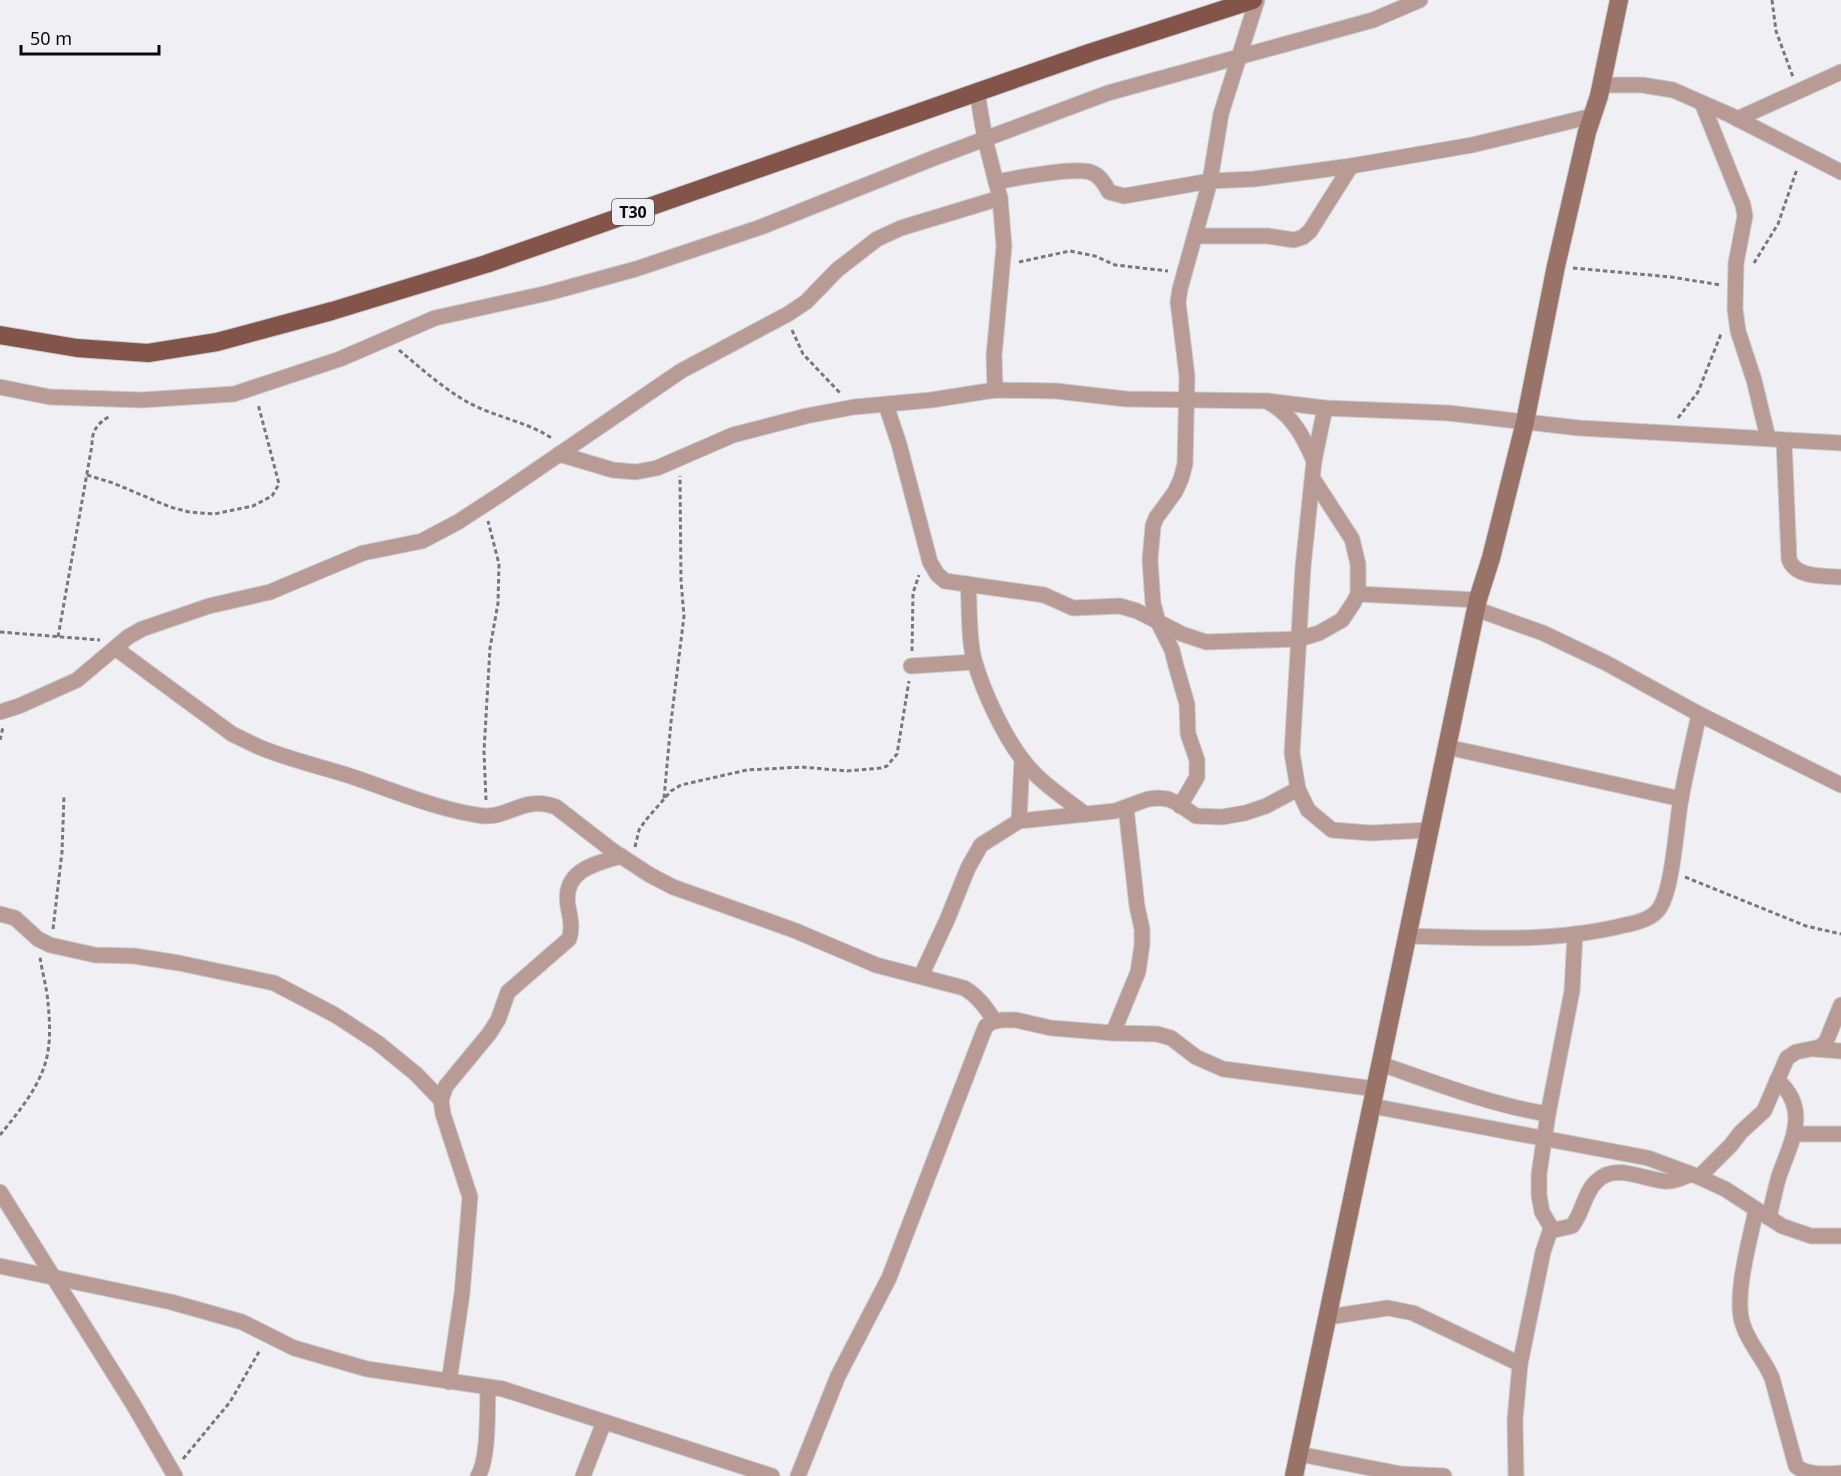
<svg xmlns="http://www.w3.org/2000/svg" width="1841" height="1476" font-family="'Noto Sans',sans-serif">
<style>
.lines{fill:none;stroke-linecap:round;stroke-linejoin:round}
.street-casing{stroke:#cbcbcf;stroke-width:17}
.secondary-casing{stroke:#cbcbcf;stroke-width:20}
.primary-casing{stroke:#cbcbcf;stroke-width:20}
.path{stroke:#78787b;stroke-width:3;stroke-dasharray:4.5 3;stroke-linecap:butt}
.street{stroke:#b79b94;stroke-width:15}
.secondary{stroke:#997268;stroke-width:18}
.primary{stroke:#835449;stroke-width:18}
.labels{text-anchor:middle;stroke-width:5;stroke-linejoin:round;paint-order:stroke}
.shield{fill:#f0f0f4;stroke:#505052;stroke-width:1.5}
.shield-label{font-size:16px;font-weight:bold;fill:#0b0b0c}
</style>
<rect width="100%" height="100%" fill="#f0f0f4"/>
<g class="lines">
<defs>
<g id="street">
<path d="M1602 85H1642L1673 90 1730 115 1841 172"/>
<path d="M977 92 985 139 1000 198 1004 246 994 356 995 390"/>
<path d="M1702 103 1743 205 1745 216 1736 263 1735 309 1738 331 1754 380 1768 438"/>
<path d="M1737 119 1841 72"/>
<path d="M996 182C1017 178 1071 167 1090 172 1100 175 1105 184 1109 192L1124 196 1210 181 1254 179 1351 166 1472 145 1592 116"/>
<path d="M1195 236H1268L1294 240 1303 237 1310 231 1351 166"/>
<path d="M0 387 50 397 142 400 234 394 340 359 435 318 548 293 636 269 761 227 934 158 1108 93 1373 20 1420 0"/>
<path d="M1270 403C1293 416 1304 438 1314 461"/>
<path d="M886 405 899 444 930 562 937 574 945 581 1044 595 1073 608 1120 606 1137 611 1182 634 1206 642 1299 639 1319 633 1342 620 1354 602 1358 594V564L1352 539 1313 479"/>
<path d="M1325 408 1314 461 1303 567 1292 753 1298 789 1308 810 1332 830 1371 833 1430 830"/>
<path d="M1784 441 1789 559C1795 578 1824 576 1841 577"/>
<path d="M559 454 613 470 636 472 657 468 733 435 806 416 854 407 931 400 995 390 1056 391 1126 399 1268 401 1325 408 1448 413 1579 428 1841 443"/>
<path d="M968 584C970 607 968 642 975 663 984 693 1003 734 1022 759 1038 781 1063 797 1085 814"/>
<path d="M1358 594 1478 600"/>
<path d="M1476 609 1543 633 1606 663 1699 714 1841 785"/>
<path d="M115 648 232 734 259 747C288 759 318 766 347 775 390 789 440 811 484 816 508 818 525 795 556 807L613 851 650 875 673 887 796 931 876 965 964 988C978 996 986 1008 995 1021"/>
<path d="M911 666 974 662"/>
<path d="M0 712 19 706 77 680 128 637 142 629 209 606 270 592 363 553 422 541 458 522 507 490 681 371 788 314 806 302 837 270 877 239 901 228 1000 198"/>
<path d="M1447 747 1681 799"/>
<path d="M1180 806 1197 777V760L1188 734 1187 704 1176 666 1172 650 1158 622 1153 603 1150 560 1153 526 1156 518 1175 492 1181 479 1185 464 1187 376 1178 302 1180 289 1210 181 1221 114 1257 0"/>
<path d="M1019 821 1022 760"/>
<path d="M0 914 15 918 38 939 50 945 95 955 134 956 179 963 274 983 335 1015 378 1043 416 1074 441 1100"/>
<path d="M1408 936C1480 938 1554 943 1625 925 1636 923 1651 919 1658 910 1673 892 1676 825 1681 799 1686 771 1693 743 1699 714"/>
<path d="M921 976 947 920 968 868 981 845 1019 821 1115 811 1148 799 1158 798 1168 799 1177 803 1196 816 1222 817 1245 813 1266 806 1298 789"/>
<path d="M1113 1033 1138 972 1142 945V929L1137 906 1126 808"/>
<path d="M1814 1049 1841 1051"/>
<path d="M1381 1064C1436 1083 1491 1105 1548 1114"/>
<path d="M1372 1106 1648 1158 1699 1177 1725 1189 1782 1226 1811 1236H1841"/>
<path d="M1795 1134H1841"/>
<path d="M1699 1177 1731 1145 1741 1132 1764 1111 1787 1058 1796 1052 1820 1047 1826 1042 1841 1005"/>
<path d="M0 1192 133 1404 175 1476"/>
<path d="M1756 1210C1750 1240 1733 1297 1743 1325 1749 1344 1764 1359 1772 1378L1796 1466C1808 1476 1826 1474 1841 1473"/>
<path d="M1769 1218C1772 1204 1775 1190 1779 1176 1791 1142 1811 1109 1777 1080"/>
<path d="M1552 1229 1542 1212 1539 1195V1174L1548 1114 1572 991 1575 934"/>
<path d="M0 1266 171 1302 242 1322 294 1348 367 1369 503 1389 772 1476"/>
<path d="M1328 1317 1388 1308 1413 1313 1520 1364"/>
<path d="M449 1382 462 1294 470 1197 443 1114 441 1100 446 1086 489 1034 498 1020 508 992 569 939C573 928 570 917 568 906 562 870 595 864 621 856"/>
<path d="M1299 1454 1401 1474 1444 1476"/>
<path d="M478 1476C489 1459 487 1409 488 1388"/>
<path d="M583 1476 604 1422"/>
<path d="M798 1476 838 1376 889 1278 983 1033 986 1026 992 1022 1002 1020H1016L1051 1028 1113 1033 1157 1034 1171 1038 1196 1057 1223 1069 1376 1089"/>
<path d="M1516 1476 1515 1420 1520 1364 1543 1252 1550 1231 1572 1226C1583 1213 1584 1192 1597 1181 1615 1163 1642 1179 1664 1181 1674 1182 1682 1178 1691 1174"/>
</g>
<path id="secondary" d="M1294 1476 1478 599 1491 558 1525 422 1556 266 1587 132 1599 96 1619 0"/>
<path id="primary" d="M0 335 77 348 148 353 217 342 332 311 486 264 1089 53 1253 0"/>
</defs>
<!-- street casing -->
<use href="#street" class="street-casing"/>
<!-- secondary casing -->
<use href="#secondary" class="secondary-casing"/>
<!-- primary casing -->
<use href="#primary" class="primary-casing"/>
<!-- path -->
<g class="path">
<path d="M1772 0 1776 31 1793 77"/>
<path d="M1019 262 1070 251 1095 256 1115 265 1168 271"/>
<path d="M1754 263 1778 224 1797 169"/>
<path d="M1573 268 1671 277 1721 285"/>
<path d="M792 330 803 354 840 393"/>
<path d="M399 350C423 370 447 392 475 406 500 418 530 423 553 439"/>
<path d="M1678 418 1698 392 1721 334"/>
<path d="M87 475 113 483 170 507 189 512 214 514 253 506 272 496 279 484 258 404"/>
<path d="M0 632 100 640"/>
<path d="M58 637 92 445C92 430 97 424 110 416"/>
<path d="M912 651 913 593 919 575"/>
<path d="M0 740 3 727"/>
<path d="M664 798 671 722 684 616 681 581 680 476"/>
<path d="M486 800 484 751 490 648 498 603 499 564 488 521"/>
<path d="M635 847 639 830 645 821 671 791 681 785 747 770 802 767 847 771 881 768 887 766 897 754 909 681"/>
<path d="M1685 877 1806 926 1841 934"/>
<path d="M53 929 62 852 64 796"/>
<path d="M0 1135C17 1114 37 1090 45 1064 51 1046 50 1022 48 1003 47 988 42 972 40 957"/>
<path d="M183 1459 230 1402 260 1350"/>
</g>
<!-- street -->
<use href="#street" class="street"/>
<!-- secondary -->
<use href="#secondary" class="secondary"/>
<!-- primary -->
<use href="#primary" class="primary"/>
</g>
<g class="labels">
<!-- shield labels -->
<rect class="shield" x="612" y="199" width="42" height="26" rx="4.5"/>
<g class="shield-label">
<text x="633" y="218">T30</text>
</g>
</g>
<!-- scale -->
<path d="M21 45v9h138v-9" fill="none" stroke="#0b0b0c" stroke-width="3"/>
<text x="30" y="45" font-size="18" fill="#0b0b0c" stroke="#f0f0f4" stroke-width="4.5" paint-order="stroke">50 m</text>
</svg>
